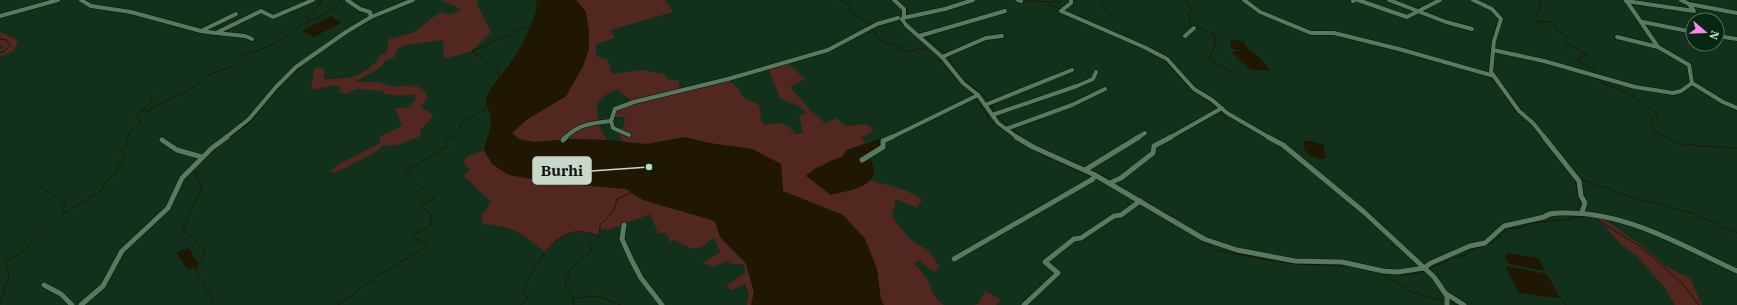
<svg xmlns="http://www.w3.org/2000/svg" width="1737" height="305" font-family="'IBM Plex Serif',serif">
<style>
.green{fill:#51271f}
.water{fill:#1f1701}
.lines{fill:none;stroke-linecap:round;stroke-linejoin:round}
.stream{stroke:#1f1701;stroke-width:1}
.street-far1-casing{stroke:#001806;stroke-width:5}
.street-casing{stroke:#001806;stroke-width:6}
.street-far1{stroke:#597961;stroke-width:4}
.street{stroke:#597961;stroke-width:5}
.leader{fill:none;stroke:#c7d8ca;stroke-width:1.5}
.callout-dot{fill:#c7d8ca;stroke:#082712;stroke-width:1.5}
.callout{fill:#c7d8ca;stroke:#c7d8ca;stroke-width:1.5}
.callout-label{font-size:15px;text-anchor:middle;font-weight:bold;fill:#111}
</style>
<rect width="100%" height="100%" fill="#12311c"/>
<!-- green -->
<g class="green">
<path d="M444 0H478L477 4 491 32 472 51 444 59 443 40 404 45 397 50 394 58 386 60C381 70 365 76 356 81 363 83 370 81 377 82 382 82 385 85 389 86 405 88 419 79 428 97L420 107 433 114 428 123 420 130 421 136 397 145 383 146 371 155 335 173 329 171 341 163 380 143 379 137 402 126 395 108H407L416 99 413 94 401 96 386 94 382 91 357 89 346 94 339 92 341 88 336 85 311 90 314 71 317 67 325 69 324 79C340 79 353 79 367 70 371 67 374 63 378 60L379 56 386 53 389 39 413 33 440 12 451 15 461 9 442 1Z"/>
<path d="M576 0H665L673 12 610 30 615 38 596 44V56L608 60 612 74 642 70 664 74 667 79 679 81V91L728 79 739 89 742 96 759 105 761 113 760 119 764 125 782 123 796 132 787 135 803 133 799 116 807 113 800 107 780 98 768 68 786 62 805 79 790 87 812 112 826 124 836 118 845 126 866 124 874 130 861 138 866 143 847 150 842 157 830 161 866 184 870 180 905 190 923 200 919 203 918 208 896 199 892 217 910 239 929 251 939 267 934 272 919 260 914 263 927 278 934 296 944 305H884L881 300 877 269 865 239 843 215 783 191 780 164 752 149 709 143 685 137 647 144 623 143 617 130 624 127 625 117H613L615 109 633 102 617 89 607 94 597 103 598 123 607 140C595 140 582 139 569 139 551 140 526 148 512 133L526 120 566 96 583 66 589 49 585 12Z"/>
<path d="M0 32 12 37 18 41 14 51 0 56V50L4 47 0 44Z"/>
<path d="M484 150 492 164 520 177 556 183 626 189 643 200 715 221 720 237 745 263 754 292 751 305H747L749 293 745 284 732 290 726 286 745 273 744 264H732L726 261 713 267 702 263 720 252 716 241 713 238C697 252 693 251 675 240L670 242 666 233H658L650 214 608 230 600 229 599 236C575 228 561 233 546 253 522 233 515 227 483 224L481 217 491 202 463 175 471 170 465 166 464 162 466 157Z"/>
<path d="M1582 212 1602 218 1644 247 1665 266 1690 278 1702 305H1675L1664 287 1637 256 1619 243 1601 221Z"/>
<path d="M985 291 1001 300 996 305H974L979 303Z"/>
</g>
<!-- water -->
<g class="water">
<path d="M535 0H576L586 12 589 31V49L583 66 566 96 526 120 512 133 518 139 534 142 569 139 607 140 647 144 685 137 709 143 752 149 781 164 783 191 843 215 865 239 877 269 881 300 884 305H751L754 292 746 263 720 237 715 221 643 200 626 189 556 183 509 175 492 164 484 150C486 139 492 129 491 117 490 110 484 105 487 97 490 86 500 78 506 69 520 50 534 26 537 3Z"/>
<path d="M331 16 341 23 314 37 302 31Z"/>
<path d="M1231 40 1243 41 1249 49 1248 50 1253 51 1270 69V71L1251 70 1232 53 1234 51 1246 50 1231 49Z"/>
<path d="M879 139 883 141V147L870 155C871 159 874 165 874 170 873 189 845 191 831 195L806 176 809 173 830 161 842 157 847 150Z"/>
<path d="M1305 141H1311L1324 145 1325 159H1320L1307 154 1303 146Z"/>
<path d="M189 248 199 265 188 270 176 252Z"/>
<path d="M1508 253 1538 258 1545 271 1509 264 1505 257Z"/>
<path d="M1505 266 1547 274 1559 296 1556 298 1519 293Z"/>
</g>
<g class="lines">
<!-- stream -->
<g class="stream">
<path d="M839 0 850 6 849 11 870 25"/>
<path d="M891 0 896 5"/>
<path d="M1107 0 1108 1 1101 7 1118 18"/>
<path d="M1187 0V3L1193 10 1188 13 1191 26 1213 33C1217 42 1214 51 1208 59L1233 72"/>
<path d="M1540 0 1539 10 1535 17 1538 22H1553L1557 31 1569 37 1566 43 1587 55 1579 58 1578 61 1594 70 1595 74"/>
<path d="M899 1 907 9 906 16"/>
<path d="M1022 1 1060 2V0"/>
<path d="M1050 2 1049 4 1060 9"/>
<path d="M1062 8 1065 4"/>
<path d="M309 21 308 18 322 1 319 0"/>
<path d="M873 28 878 39 882 41 910 52 918 48 927 50"/>
<path d="M913 29 920 34"/>
<path d="M924 36 945 53"/>
<path d="M0 39 6 40 10 45 5 51 0 53"/>
<path d="M948 56 961 78"/>
<path d="M939 59 955 78"/>
<path d="M1163 59 1189 87"/>
<path d="M1173 63 1177 67"/>
<path d="M1488 77 1497 83"/>
<path d="M1595 77 1602 83 1629 94 1657 113 1658 116 1652 117 1651 120 1656 132 1678 144 1686 146 1692 144 1699 146 1737 148"/>
<path d="M500 79 496 68 472 51C492 43 510 33 531 26"/>
<path d="M957 79 973 95"/>
<path d="M963 79 990 101"/>
<path d="M1501 82 1524 113"/>
<path d="M1499 86 1515 111 1523 117"/>
<path d="M1203 97 1215 105"/>
<path d="M975 98 986 113"/>
<path d="M991 105 995 113"/>
<path d="M142 111 150 104 153 95"/>
<path d="M1221 111 1229 122"/>
<path d="M987 115 989 120 1015 138"/>
<path d="M997 116 1009 127"/>
<path d="M1534 122 1581 179 1632 197 1692 213 1737 233"/>
<path d="M1531 123 1542 138"/>
<path d="M1012 129 1020 136"/>
<path d="M229 138 249 123 284 82 306 62"/>
<path d="M1022 144 1028 147"/>
<path d="M1034 150 1050 159"/>
<path d="M206 158 219 146"/>
<path d="M1056 161 1091 176"/>
<path d="M1089 169 1112 180"/>
<path d="M194 170 202 188C196 203 188 215 183 230L196 241 205 252 195 271"/>
<path d="M813 170 819 167"/>
<path d="M30 178C41 189 53 194 65 204L63 211 65 212"/>
<path d="M1575 180 1581 208"/>
<path d="M1116 183 1127 191"/>
<path d="M1108 185 1128 197"/>
<path d="M1137 197 1154 206"/>
<path d="M1139 204 1145 207"/>
<path d="M1163 211 1179 221"/>
<path d="M1595 218 1642 248 1683 284 1699 305"/>
<path d="M1172 223 1219 251 1295 264 1348 266"/>
<path d="M1452 258 1466 255 1469 250 1493 243 1506 229 1520 228 1533 223 1572 219 1571 217H1586"/>
<path d="M1351 266C1376 273 1399 279 1424 271"/>
<path d="M194 267 213 302"/>
<path d="M1428 269 1449 260"/>
<path d="M1383 275 1412 292 1444 301"/>
<path d="M1559 296 1566 305"/>
<path d="M574 298 572 302 574 305"/>
<path d="M1451 302 1457 305"/>
<path d="M0 304 9 276 5 262 27 249 29 244 46 231 59 217 102 190 106 182 113 176 125 156 119 153 126 145 127 138 130 132 140 123V119L135 114 142 111H149L157 105 188 91 210 74 234 66 244 56 276 43 303 24 318 18 338 5 342 0"/>
<path d="M338 305 379 275 428 246 425 243 413 238 414 235 432 225 430 214 422 206 434 199 405 172 449 145 444 141 462 130 460 124 488 108"/>
<path d="M521 305 528 297 523 293C532 271 548 237 574 232 582 231 591 233 599 236"/>
<path d="M621 305 598 296 574 298 565 287 570 270 592 250 589 245 599 236 600 225 613 212 617 199 633 192"/>
</g>
<defs>
<g id="street-far1">
<path d="M81 0 91 6 131 12 201 31"/>
<path d="M894 0 904 9V16"/>
<path d="M1018 0 1021 1"/>
<path d="M1071 0V3L1061 11 1144 47 1167 59 1194 89 1212 100 1227 113 1270 138"/>
<path d="M1244 0 1260 12 1311 33H1334L1399 49 1494 76"/>
<path d="M1358 0 1407 17 1440 0"/>
<path d="M1389 0 1446 22 1472 29"/>
<path d="M1473 0 1492 9 1501 19 1494 41 1491 72 1519 111 1533 123 1545 138"/>
<path d="M1626 0 1658 47 1689 65 1692 83 1723 102 1737 108"/>
<path d="M1681 0 1689 4"/>
<path d="M1353 1 1355 0"/>
<path d="M1626 1 1694 11 1689 4 1737 13"/>
<path d="M0 16 58 0"/>
<path d="M371 17 413 0"/>
<path d="M903 18 945 9 973 0"/>
<path d="M902 19 906 25 942 57 963 83 978 95 998 123 1018 138"/>
<path d="M1643 22 1693 32"/>
<path d="M216 33 201 31 236 14"/>
<path d="M919 36 1005 11"/>
<path d="M1185 36 1194 28"/>
<path d="M1717 36 1737 39"/>
<path d="M1617 37 1658 47"/>
<path d="M252 39 245 36 216 33 261 11 273 17 313 0"/>
<path d="M1493 50 1544 61 1635 87 1673 93 1681 91 1692 83"/>
<path d="M942 57 986 38 1002 36"/>
<path d="M985 105 1072 70"/>
<path d="M992 115 1077 86 1093 79 1096 72"/>
<path d="M1006 129 1072 105 1105 89"/>
<path d="M629 135 613 128 611 121 615 109 634 102 728 79 828 50 877 24 898 18"/>
<path d="M225 138 249 119 276 87 296 67 346 32 371 17 370 12 360 9 347 0"/>
<path d="M565 138C578 124 593 123 611 121"/>
<path d="M890 138 978 95"/>
<path d="M1137 138 1145 133"/>
<path d="M1169 138 1222 108"/>
</g>
<g id="street">
<path d="M1016 137 1033 147 1095 175 1204 239 1237 250 1295 261 1342 262 1383 271 1398 272 1424 268 1431 263 1470 246 1485 243 1504 226 1544 217C1550 212 1560 213 1568 213 1629 213 1683 246 1737 271"/>
<path d="M1268 137 1283 145 1364 212 1434 277 1447 296V305"/>
<path d="M1544 137 1579 181 1581 196 1585 203 1582 212"/>
<path d="M162 140 177 150 202 157"/>
<path d="M563 140 566 137"/>
<path d="M862 160 883 147V141L892 137"/>
<path d="M1085 170 1139 137"/>
<path d="M1110 183 1121 178 1153 153 1154 146 1171 137"/>
<path d="M624 225 622 239 631 259 641 278 662 305"/>
<path d="M954 259 1093 179 1095 175"/>
<path d="M44 285 61 294 72 305"/>
<path d="M1445 293 1464 305"/>
<path d="M81 305 103 286 122 251 168 208 182 178 212 148 227 137"/>
<path d="M1024 305 1058 273 1045 262 1074 239 1081 238 1114 216 1121 215 1140 201"/>
</g>
</defs>
<!-- street-far1 casing -->
<use href="#street-far1" class="street-far1-casing"/>
<!-- street casing -->
<use href="#street" class="street-casing"/>
<!-- street-far1 -->
<use href="#street-far1" class="street-far1"/>
<!-- street -->
<use href="#street" class="street"/>
</g>
<!-- callouts -->
<path class="leader" d="M649 167L591 171"/>
<circle class="callout-dot" cx="649" cy="167" r="4"/>
<rect class="callout" x="533" y="157" width="58" height="27" rx="4"/>
<g class="callout-label">
<text x="562" y="176">Burhi</text>
</g>
<!-- north arrow -->
<g transform="translate(1705 32) rotate(109)"><circle r="19" fill="#082712" stroke="#546e5c"/>
<path d="M0-3L7 15L0 10L-7 15Z" fill="#f888ea"/>
<text y="-6" font-size="11" font-weight="bold" text-anchor="middle" fill="#c7d8ca">N</text>
</g>
</svg>
